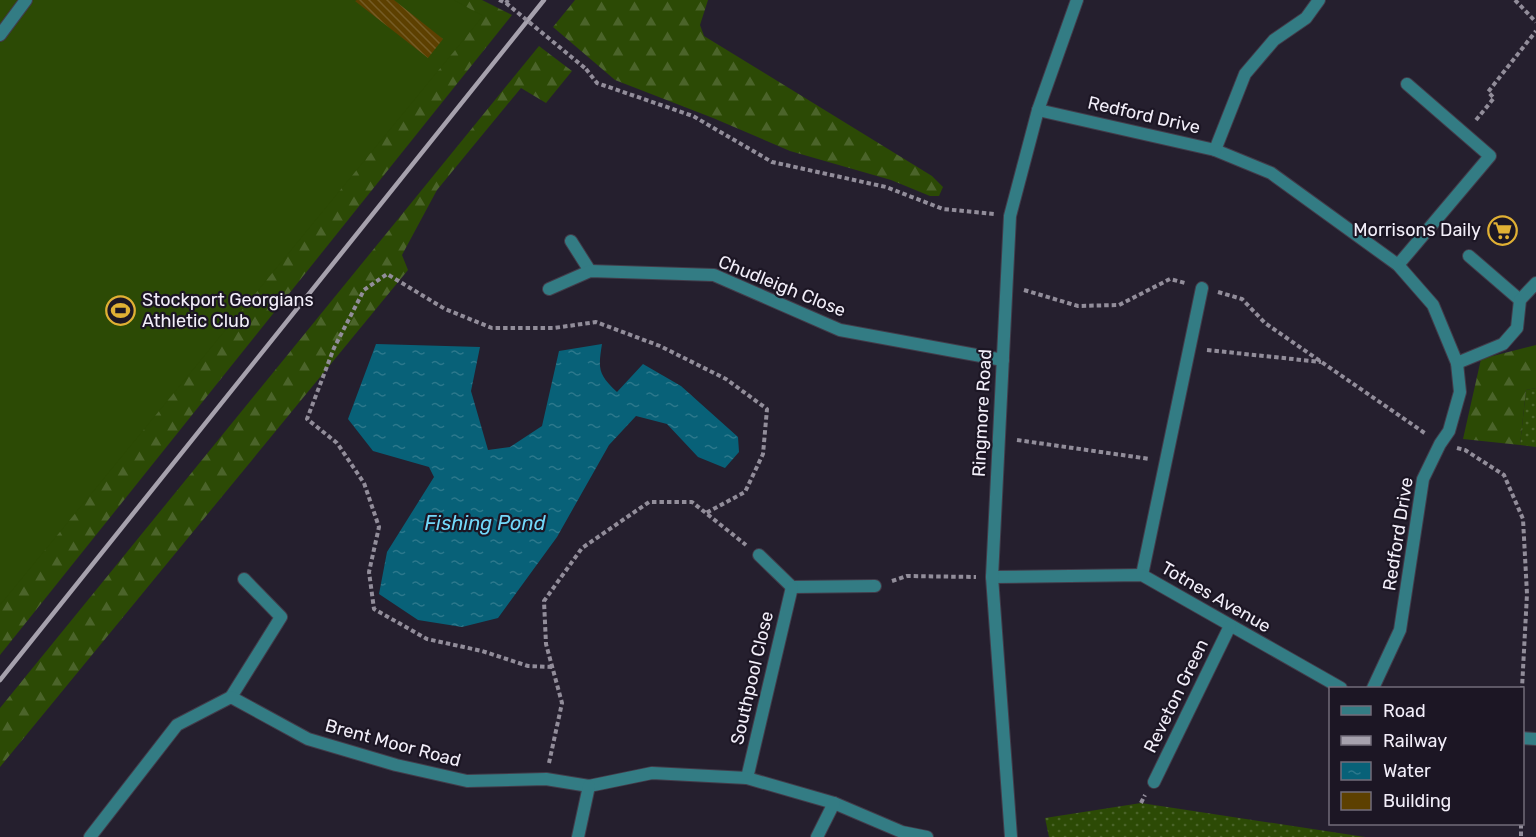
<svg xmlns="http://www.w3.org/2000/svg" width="1536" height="837" font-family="Rubik,sans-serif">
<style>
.grass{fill:url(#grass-dots)}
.forest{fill:url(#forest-firs)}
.pitch{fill:#2c4a05}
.water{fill:url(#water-ripples)}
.building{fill:url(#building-back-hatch)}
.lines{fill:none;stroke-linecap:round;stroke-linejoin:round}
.lane-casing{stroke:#423c4a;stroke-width:14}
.street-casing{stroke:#423c4a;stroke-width:14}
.path{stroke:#928d9a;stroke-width:4;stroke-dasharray:4.5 3;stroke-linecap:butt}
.lane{stroke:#337c84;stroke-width:12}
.street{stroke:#337c84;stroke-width:12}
.rail{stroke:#a6a1ad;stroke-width:4.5}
.path-bridge{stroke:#928d9a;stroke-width:4;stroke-dasharray:4.5 3;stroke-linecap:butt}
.labels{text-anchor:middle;stroke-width:4.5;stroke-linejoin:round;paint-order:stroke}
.street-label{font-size:18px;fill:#f2eef9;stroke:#1c1624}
.poi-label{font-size:18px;fill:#f2eef9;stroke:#1c1624;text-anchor:end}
.water-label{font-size:20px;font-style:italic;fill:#73d9fa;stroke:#1c1624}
</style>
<defs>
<pattern id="grass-dots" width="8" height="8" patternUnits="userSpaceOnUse" patternTransform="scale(1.5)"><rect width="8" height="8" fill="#2c4a05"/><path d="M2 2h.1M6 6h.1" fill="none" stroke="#4b642a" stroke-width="1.8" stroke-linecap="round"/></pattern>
<pattern id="forest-firs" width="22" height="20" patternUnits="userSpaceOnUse" patternTransform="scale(1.5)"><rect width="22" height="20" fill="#2c4a05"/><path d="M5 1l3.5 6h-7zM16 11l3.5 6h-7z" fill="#4b642a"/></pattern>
<pattern id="water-ripples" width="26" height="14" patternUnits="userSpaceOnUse" patternTransform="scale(1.5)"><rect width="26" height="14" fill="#086178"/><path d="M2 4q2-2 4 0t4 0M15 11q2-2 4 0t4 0" fill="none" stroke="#2c788c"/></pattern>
<pattern id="building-back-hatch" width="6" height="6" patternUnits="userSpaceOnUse" patternTransform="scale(1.5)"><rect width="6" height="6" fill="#5d4000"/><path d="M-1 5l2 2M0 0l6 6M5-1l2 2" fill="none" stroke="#755c26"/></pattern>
</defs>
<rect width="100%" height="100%" fill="#251f2e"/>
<!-- grass -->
<g class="grass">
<path d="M1536 388V447L1520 445 1526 390Z"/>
<path d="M1141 803 1365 837H1049L1045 818Z"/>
</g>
<!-- forest -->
<g class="forest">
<path d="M403 0H482L512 15 0 655V602Z"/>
<path d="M575 0H708L700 25 704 36 932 176 943 187 939 196H930L891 180 790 151 713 118 615 80 553 27Z"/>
<path d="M539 46 572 71 546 103 521 88 437 190 402 255 408 270 0 767V708Z"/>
<path d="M1536 345V388L1526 390 1520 445 1463 439 1481 359Z"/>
</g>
<!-- pitch -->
<path class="pitch" d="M0 0H454L483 16 0 605Z"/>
<!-- water -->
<path class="water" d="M376 344 480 347 471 391 488 450 510 447 542 426 559 351 602 344C598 369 598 374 617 392L643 364 681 386 738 437 739 452 725 468 698 457 667 424 636 416 609 445 557 537 498 618 462 627 418 620 379 594 387 552 434 477 429 467 373 451 348 419Z"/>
<!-- building -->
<path class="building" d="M357 0H394L443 39 428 58 355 1Z"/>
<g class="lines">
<defs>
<g id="lane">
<path d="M0 35 26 0"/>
<path d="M1469 256 1520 300"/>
<path d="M1398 265 1490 156 1407 84"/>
<path d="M1457 363 1503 344 1517 328 1520 300 1536 283"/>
</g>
<g id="street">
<path d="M1038 110 1215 150 1271 173 1398 265 1433 305 1457 363 1460 392 1449 431 1440 444 1423 479 1400 630 1373 688"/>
<path d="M1215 150 1245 74 1274 40 1306 18 1319 0"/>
<path d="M571 241 590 271"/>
<path d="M549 289 590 271 714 275 840 330 1003 360"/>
<path d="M759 555 792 587 875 586"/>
<path d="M1142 575 1202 288"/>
<path d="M992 577 1142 575 1341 688"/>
<path d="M231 697 281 617 244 579"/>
<path d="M1522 738 1536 739"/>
<path d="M747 778 792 587"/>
<path d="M1154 782 1230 626"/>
<path d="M90 837 177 725 231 697 308 739 396 765 467 781 546 779 589 786 652 773 747 778 834 803 902 832 927 837"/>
<path d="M578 837 589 786"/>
<path d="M817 837 834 803"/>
<path d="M1011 837 992 577 1010 216 1038 110 1077 0"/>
</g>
</defs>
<!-- lane casing -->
<use href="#lane" class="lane-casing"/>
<!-- street casing -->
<use href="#street" class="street-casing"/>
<!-- path -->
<g class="path">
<path d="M499 0 506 3 508 0"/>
<path d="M1515 0 1536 22"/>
<path d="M586 69 597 83 693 116 772 162 886 187 943 209 994 214"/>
<path d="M1476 120 1494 98 1488 92 1536 31"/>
<path d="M1024 290 1078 306 1119 305 1170 279 1185 283"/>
<path d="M1218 292 1242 299 1265 323 1426 434"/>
<path d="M1207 350 1321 362"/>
<path d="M1017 440 1150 459"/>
<path d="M1457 448 1465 450 1504 475 1523 519 1527 594 1522 688"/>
<path d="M892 581 907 576 976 577"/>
<path d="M552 667 528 666 482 651 427 639 374 609 369 572 379 527 364 483 337 443 307 419 334 348 364 290 387 274 445 309 492 328H554L596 322 660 346 726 379 767 409 763 454 745 492 706 513"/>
<path d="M549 763 562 703 546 644 544 601 582 548 649 502H692L746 545"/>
<path d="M1141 803 1145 795"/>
<path d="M1521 824V837"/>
</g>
<!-- lane -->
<use href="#lane" class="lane"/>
<!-- street -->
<use href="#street" class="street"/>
<!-- rail -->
<path class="rail" d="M0 680 544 0"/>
<!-- path-bridge -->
<path class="path-bridge" d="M506 3 586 69"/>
</g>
<!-- icons -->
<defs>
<symbol id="supermarket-ring" viewBox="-11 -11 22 22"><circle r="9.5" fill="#1c1624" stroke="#e0b034" stroke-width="1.5"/><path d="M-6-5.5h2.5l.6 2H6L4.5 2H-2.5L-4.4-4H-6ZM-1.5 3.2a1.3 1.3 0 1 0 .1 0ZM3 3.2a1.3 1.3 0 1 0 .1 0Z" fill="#e0b034"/></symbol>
<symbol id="stadium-ring" viewBox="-11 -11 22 22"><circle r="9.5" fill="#1c1624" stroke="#e0b034" stroke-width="1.5"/><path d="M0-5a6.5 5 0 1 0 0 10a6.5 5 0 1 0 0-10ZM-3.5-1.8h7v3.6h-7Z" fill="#e0b034"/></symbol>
</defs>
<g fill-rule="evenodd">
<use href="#supermarket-ring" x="1486" y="214" width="33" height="33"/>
<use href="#stadium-ring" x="104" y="294" width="33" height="33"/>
</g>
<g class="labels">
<!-- street labels -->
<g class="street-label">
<text transform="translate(1144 115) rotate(13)" y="6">Redford Drive</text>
<text transform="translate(782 286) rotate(22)" y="6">Chudleigh Close</text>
<text transform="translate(982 413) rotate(-87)" y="6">Ringmore Road</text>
<text transform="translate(1398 534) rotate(-81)" y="6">Redford Drive</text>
<text transform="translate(1216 597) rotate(30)" y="6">Totnes Avenue</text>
<text transform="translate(752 678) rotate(-77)" y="6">Southpool Close</text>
<text transform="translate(1176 696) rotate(-64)" y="6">Reveton Green</text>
<text transform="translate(393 743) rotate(15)" y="6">Brent Moor Road</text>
</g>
<!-- poi labels -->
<g class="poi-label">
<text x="1481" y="236">Morrisons Daily</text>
<text x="142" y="306" text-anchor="start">Stockport Georgians<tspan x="142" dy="21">Athletic Club</tspan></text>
</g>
<!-- water labels -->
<g class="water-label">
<text x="485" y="530">Fishing Pond</text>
</g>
</g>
<!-- legend -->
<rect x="1329" y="687" width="195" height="138" fill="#1c1624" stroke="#726c79" stroke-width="1.5"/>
<rect x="1341" y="706" width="30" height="9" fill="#337c84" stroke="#726c79" stroke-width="1.5"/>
<text x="1383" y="717" font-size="18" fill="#f2eef9">Road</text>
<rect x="1341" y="736" width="30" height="9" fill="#a6a1ad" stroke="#726c79" stroke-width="1.5"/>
<text x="1383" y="747" font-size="18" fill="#f2eef9">Railway</text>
<rect x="1341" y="762" width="30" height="18" fill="url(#water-ripples)" stroke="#726c79" stroke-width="1.5"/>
<text x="1383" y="777" font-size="18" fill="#f2eef9">Water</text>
<rect x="1341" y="792" width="30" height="18" fill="#5d4000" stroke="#726c79" stroke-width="1.5"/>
<text x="1383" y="807" font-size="18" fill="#f2eef9">Building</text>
</svg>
